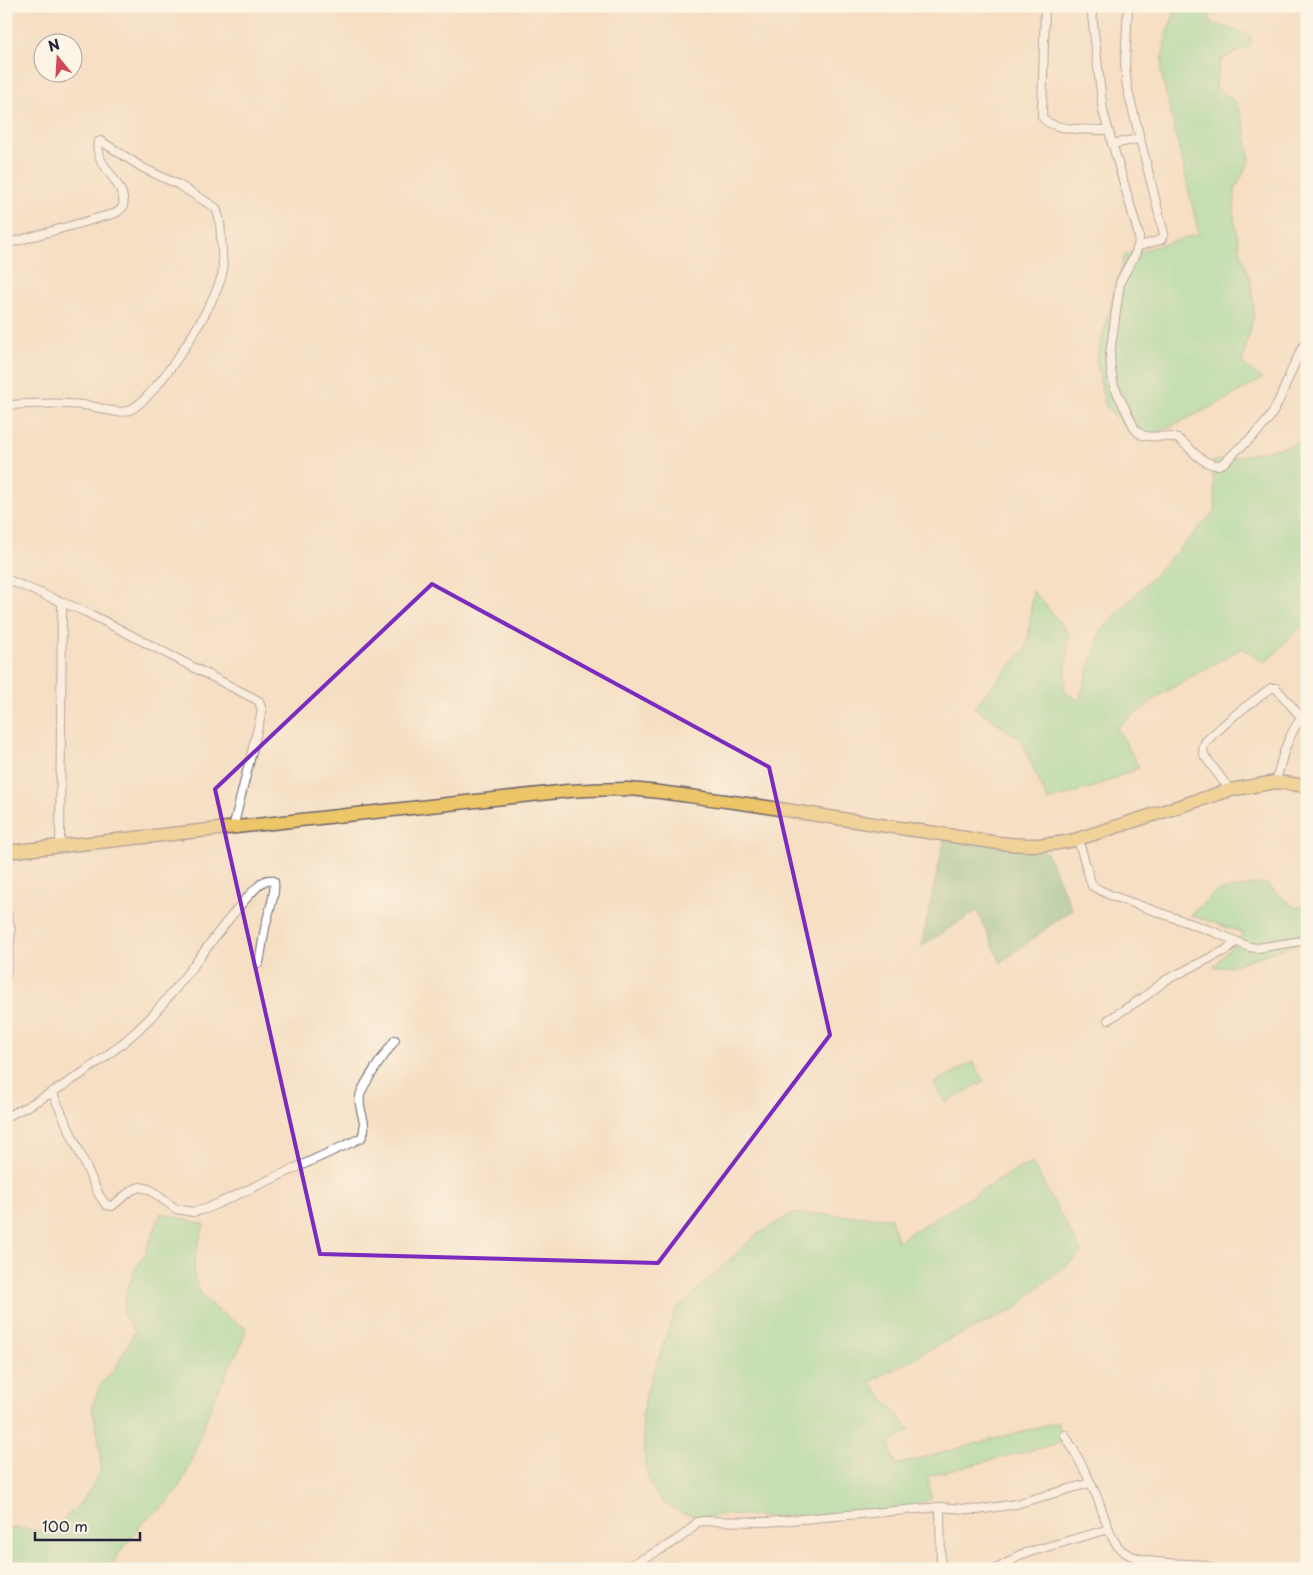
<svg xmlns="http://www.w3.org/2000/svg" width="1313" height="1575" font-family="'Playpen Sans',sans-serif">
<style>
.green{fill:#8dde9f;stroke:#58806d}
.forest{fill:#72bd86;stroke:#4a7060}
.lines{fill:none;stroke-linecap:round;stroke-linejoin:round}
.street-casing{stroke:#6c646b;stroke-width:10}
.primary-casing{stroke:#6c646b;stroke-width:15}
.street{stroke:#fff;stroke-width:8}
.primary{stroke:#ecc669;stroke-width:12}
.marked{fill:none;stroke:#7b2cbf;stroke-width:4;stroke-linejoin:round}
</style>
<rect width="100%" height="100%" fill="#fcf5e5"/>
<filter id="ink" filterUnits="userSpaceOnUse"><feTurbulence type="fractalNoise" baseFrequency=".02" numOctaves="2"/><feDisplacementMap in="SourceGraphic" scale="10" xChannelSelector="R" yChannelSelector="G"/><feConvolveMatrix kernelMatrix="1 2 1 2 8 2 1 2 1" color-interpolation-filters="sRGB"/></filter>
<filter id="wash" filterUnits="userSpaceOnUse"><feTurbulence type="fractalNoise" baseFrequency=".0096" numOctaves="4" result="noise"/><feDisplacementMap in="SourceGraphic" scale="20" xChannelSelector="R" yChannelSelector="G"/><feGaussianBlur stdDeviation="1.12" result="paint"/><feColorMatrix in="noise" values="0 0 0 0 0 0 0 0 0 0 0 0 0 0 0 0 0 1.4 0 .05"/><feComposite in="paint" operator="in"/></filter>
<g filter="url(#wash)">
<rect width="100%" height="100%" fill="#f5dfc3"/>
<!-- green -->
<g class="green">
<path d="M1177 6H1210V22L1252 36 1250 46 1221 60 1215 87 1236 102 1245 128 1250 160 1235 189 1234 219 1240 249 1251 283 1254 314 1242 362 1262 379 1217 404 1139 442 1105 405 1096 359 1125 255 1199 234 1161 72 1166 35Z"/>
<path d="M1307 439V621L1265 663 1242 648 1163 693 1117 727 1139 768 1091 788 1048 801 1020 739 974 707 1027 647 1033 591 1069 633 1064 691 1079 701 1100 632 1216 510 1212 462 1289 446Z"/>
<path d="M1265 883 1295 908 1307 906V941L1227 967H1213L1244 933 1190 915 1217 891Z"/>
<path d="M973 1062 984 1081 945 1103 934 1083Z"/>
<path d="M1032 1163 1082 1253 1035 1290 1017 1308 948 1340 870 1382 910 1430 889 1444 896 1465 1058 1422 1063 1442 928 1476 931 1499 889 1513 778 1517 727 1514 706 1517 682 1513 662 1502 650 1484 645 1464 642 1417 646 1395 675 1311 755 1236 793 1213 891 1218 897 1241 1014 1171Z"/>
<path d="M161 1213 204 1224C201 1237 193 1257 194 1270 195 1301 223 1314 246 1328L240 1348 229 1367 211 1406 188 1470 177 1490 162 1508 145 1520 116 1557 111 1569H6V1530L17 1528 40 1531 59 1523 76 1508 90 1490 101 1469 100 1446 92 1406 100 1385 115 1369 135 1331 123 1314 126 1294 133 1274 145 1254Z"/>
</g>
<!-- forest -->
<path class="forest" d="M945 836 1039 847 1047 853 1072 909 1001 963 977 911 921 946Z"/>
</g>
<g filter="url(#ink)">
<g class="lines">
<defs>
<g id="street">
<path d="M1045 6 1042 116C1048 131 1093 130 1108 130"/>
<path d="M1091 6 1103 111 1139 236C1140 253 1126 267 1120 283L1110 354 1111 370 1114 386 1135 429C1146 443 1163 432 1178 439 1190 446 1200 463 1215 465 1224 466 1230 457 1236 451 1249 440 1264 428 1273 412 1286 389 1292 363 1307 340"/>
<path d="M1128 6 1125 65 1127 87 1164 234 1161 240 1139 246"/>
<path d="M1112 144 1139 139"/>
<path d="M6 244 109 215 116 213 123 207C128 183 92 164 98 142L101 141 143 168 179 185 216 208 220 221 223 269C221 297 154 404 127 411 114 414 103 408 90 406 62 402 34 404 6 405"/>
<path d="M6 579 86 612 259 701 262 711 233 828"/>
<path d="M1276 782C1282 756 1288 732 1307 711"/>
<path d="M1230 790 1204 755 1203 747 1206 741 1236 714 1271 688H1276L1301 717"/>
<path d="M1078 839 1092 886 1110 895 1217 933 1249 947 1258 948 1307 940"/>
<path d="M60 846 62 603"/>
<path d="M6 911 11 931 6 976"/>
<path d="M1108 1020 1144 997 1166 980 1226 950 1236 942"/>
<path d="M52 1092 99 1195 106 1205 112 1206 132 1190 140 1187 149 1189 176 1209 193 1212 206 1209 361 1138C370 1124 357 1111 360 1096 362 1084 387 1052 395 1040"/>
<path d="M6 1117C56 1093 114 1056 152 1016 169 997 185 977 200 957 210 943 254 884 267 880 270 879 271 880 274 881 276 894 270 907 267 920 263 934 262 949 259 963"/>
<path d="M1065 1435C1077 1455 1088 1476 1097 1497 1104 1513 1110 1543 1124 1552 1144 1565 1180 1563 1204 1565L1212 1569"/>
<path d="M940 1507 941 1569"/>
<path d="M624 1569C646 1556 682 1542 697 1522L703 1521 767 1522 940 1507 977 1510 1016 1504 1090 1483"/>
<path d="M996 1569 1013 1560 1019 1555 1109 1529"/>
</g>
<path id="primary" d="M6 852 568 791C588 790 608 789 628 789 661 791 693 797 726 801 793 810 860 823 928 832 977 839 1028 853 1078 839L1230 790 1276 782 1307 786"/>
</defs>
<!-- street casing -->
<use href="#street" class="street-casing"/>
<!-- primary casing -->
<use href="#primary" class="primary-casing"/>
<!-- street -->
<use href="#street" class="street"/>
<!-- primary -->
<use href="#primary" class="primary"/>
</g>
</g>
<!-- marked area -->
<path d="M0 0H1313V1575H0ZM432 584 769 767 830 1035 658 1263 320 1254 215 789Z" fill="#f5dfc3" fill-opacity=".55" fill-rule="evenodd"/>
<path class="marked" d="M432 584 769 767 830 1035 658 1263 320 1254 215 789Z"/>
<!-- margin -->
<rect width="1313" height="1575" fill="none" stroke="#fcf5e5" stroke-width="25"/>
<!-- north arrow -->
<g transform="translate(58 58) rotate(342)"><circle r="24" fill="#fcf5e5" stroke="#a5a1a1"/>
<path d="M0-4L9 19L0 12L-9 19Z" fill="#d1495b"/>
<text y="-8" font-size="14" font-weight="bold" text-anchor="middle" fill="#22223b">N</text>
</g>
<!-- scale -->
<path d="M35 1532v8h105v-8" fill="none" stroke="#22223b" stroke-width="2.5"/>
<text x="42" y="1532" font-size="15" fill="#22223b" stroke="#fcf5e5" stroke-width="4" paint-order="stroke">100 m</text>
</svg>
